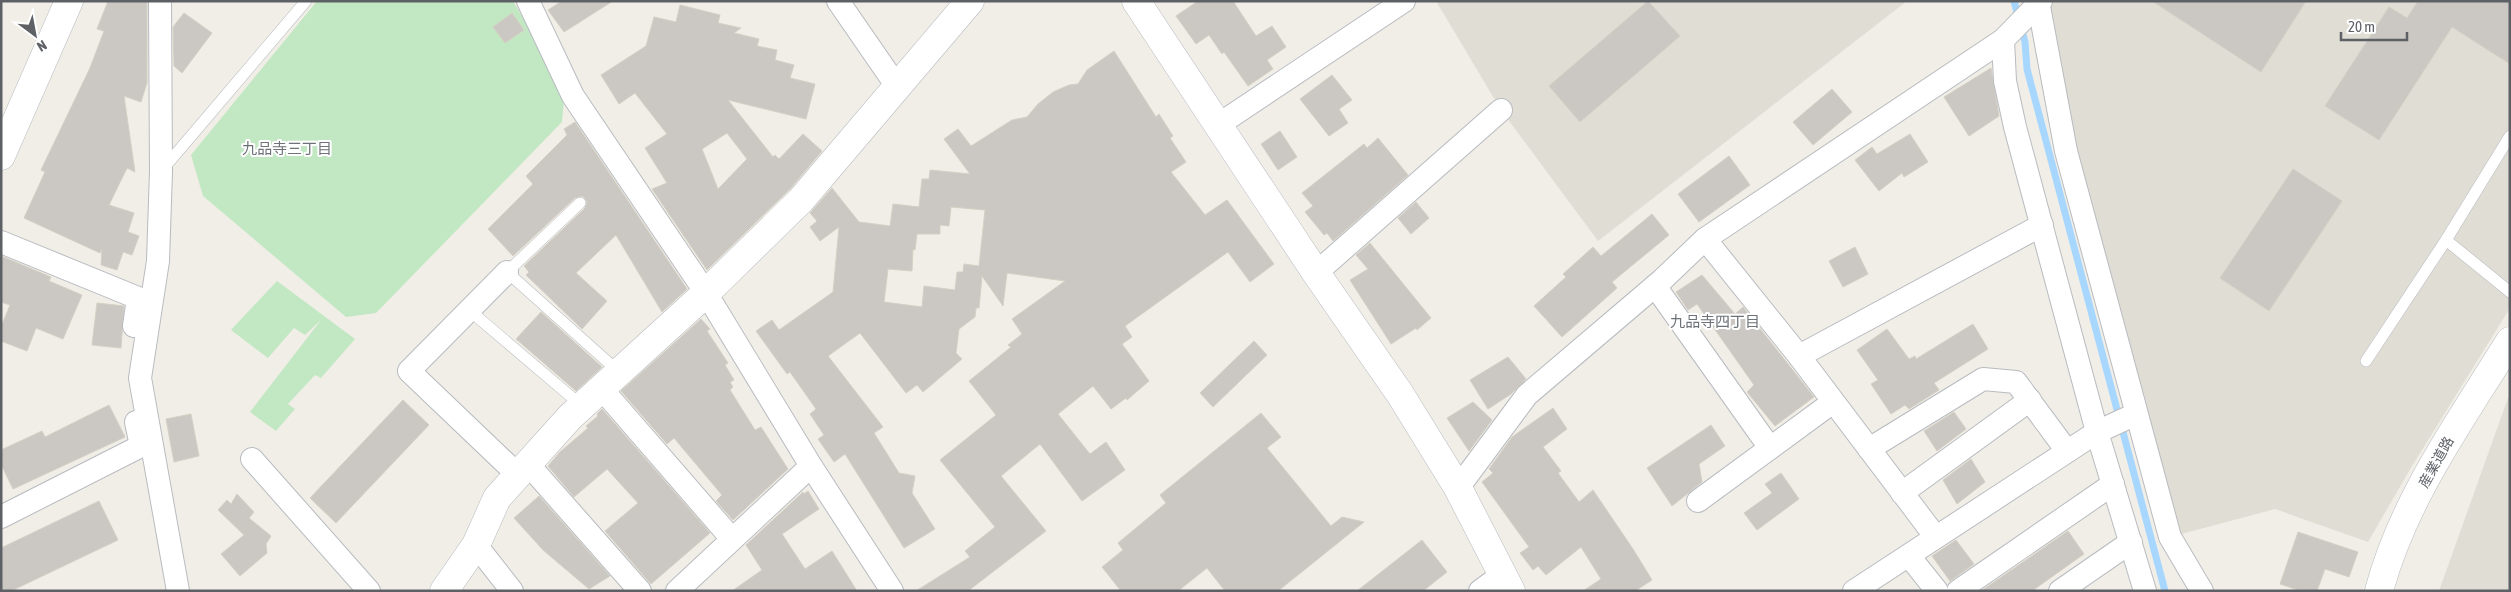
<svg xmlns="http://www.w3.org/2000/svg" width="2511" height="592" font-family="'Asap Condensed','Noto Sans JP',sans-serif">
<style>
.education{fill:#e0ddd4}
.green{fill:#c2e8c3}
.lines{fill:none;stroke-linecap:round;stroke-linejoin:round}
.stream{stroke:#a7d7ff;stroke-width:7}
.building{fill:#cbc8c3;stroke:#d5d0c4;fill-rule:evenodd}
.service-casing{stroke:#b8bbc0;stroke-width:12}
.minor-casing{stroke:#b8bbc0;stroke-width:24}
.tertiary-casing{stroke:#b8bbc0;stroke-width:29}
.service{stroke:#fff;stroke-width:11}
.minor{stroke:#fff;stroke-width:22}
.tertiary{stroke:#fff;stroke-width:28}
.labels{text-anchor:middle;stroke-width:4;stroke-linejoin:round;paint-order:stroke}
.street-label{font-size:14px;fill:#5d6166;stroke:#fff}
.neighbourhood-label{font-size:15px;fill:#6e7378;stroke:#fff}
</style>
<rect width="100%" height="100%" fill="#f0eee6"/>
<!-- education -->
<g class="education">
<path d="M1436 1H1907L1598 241 1501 110Z"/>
<path d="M2041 1H2510V308L2412 466 2368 542 2275 509 2170 537Z"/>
<path d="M2510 395V591H2439L2508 398Z"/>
</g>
<!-- green -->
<g class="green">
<path d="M317 1H513L565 89 562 122 376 313 346 317 203 196 191 155Z"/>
<path d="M277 281 355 339 321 378 315 375 288 404 295 409 276 431 250 412 321 320 305 335 294 328 268 358 231 330Z"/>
</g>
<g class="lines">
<!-- stream -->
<path class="stream" d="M2014 1 2025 42 2027 69 2165 591"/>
</g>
<!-- building -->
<g class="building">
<path d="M108 1H147V83L141 102 124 96 135 172 127 168 109 205 134 213 128 232 139 236 132 255 123 252 117 270 101 265 102 249 100 253 24 218 45 172 41 170 90 68 104 31 97 29Z"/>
<path d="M562 1H613L564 32 548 10Z"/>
<path d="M1198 1H1233L1256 36 1272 26 1286 47 1267 60 1273 69 1248 86 1224 52 1222 54 1209 35 1196 44 1176 16Z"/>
<path d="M1648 1 1680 36 1580 122 1549 86Z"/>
<path d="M2152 1H2306L2261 72Z"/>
<path d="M2418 1H2510V64L2452 27 2379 140 2325 106 2389 7 2407 18Z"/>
<path d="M680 5 720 15 718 23 741 28 734 33 759 39 757 46 777 50 775 60 794 65 790 78 815 84 806 119 728 100 773 157 775 155 779 159 803 134 822 151 790 189 707 270 652 189 667 183 645 148 667 134 635 93 619 104 601 75 646 46 654 17 676 22ZM727 133 747 159 718 189 702 149Z"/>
<path d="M184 13 212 33 182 73 174 66 173 27Z"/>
<path d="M512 13 524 30 505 43 493 27Z"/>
<path d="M1114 51 1156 117 1159 114 1173 136 1170 138 1186 162 1171 172 1205 215 1227 200 1274 264 1250 282 1228 252 1125 326 1132 337 1122 344 1149 381 1127 400 1126 398 1111 409 1093 386 1058 414 1090 454 1106 442 1125 470 1082 501 1040 444 1001 476 1046 531 968 591H916L970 557 965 551 995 527 940 460 996 415 969 381 1011 347 1008 345 1022 334 1012 319 1065 281 1007 273 1003 306 982 276 979 308H976L975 317 959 329 956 353 962 359 923 392 917 385 906 393 860 333 828 356 883 427 874 433 899 473 915 476 912 493 935 529 904 548 845 454 834 462 818 439 824 435 810 414 816 409 790 372 787 374 756 331 772 320 779 330 833 292 839 227 820 241 810 227 817 221 810 213 832 188 859 222 890 226 893 204 919 207 922 179H929L930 170 970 174 944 139 958 129 971 146 1012 120 1027 117 1038 104 1053 92 1069 85 1078 84 1087 70ZM951 207 985 210 979 266 964 264 963 272H957L955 290 924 286 922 307 884 302 888 269 912 271 913 249 915 250 917 234H940V225L949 226Z"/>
<path d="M1991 68 1999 116 1969 136 1944 97Z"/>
<path d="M1332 75 1352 100 1339 109 1348 123 1329 136 1300 99Z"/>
<path d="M1832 89 1852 112 1813 145 1793 122Z"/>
<path d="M575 122 687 289 662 312 616 235 576 273 607 301 582 329 526 275 529 272 524 266 585 208 587 202 583 196 575 198 513 256 488 229 533 184 526 176 567 135 564 129Z"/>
<path d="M1280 131 1297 157 1278 170 1261 144Z"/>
<path d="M1910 134 1928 162 1904 177 1902 173 1879 191 1855 160 1872 147 1877 154Z"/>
<path d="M1378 138 1408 175 1333 241 1327 233 1324 235 1305 212 1313 206 1302 193 1364 144 1367 148Z"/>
<path d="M1729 156 1750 185 1699 222 1678 194Z"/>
<path d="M2293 169 2342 201 2269 311 2220 278Z"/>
<path d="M1416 202 1429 218 1411 234 1398 218Z"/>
<path d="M1652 214 1669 235 1612 282 1617 288 1562 337 1534 306 1566 277 1563 274 1593 247 1601 256Z"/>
<path d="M1370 243 1431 318 1417 330 1416 328 1391 344 1350 280 1368 269 1356 255Z"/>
<path d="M1855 247 1868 274 1843 287 1829 261Z"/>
<path d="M1 256 51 277 49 281 82 295 63 339 36 328 27 351 1 341V327L10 305 1 302Z"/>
<path d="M1702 275 1735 314 1743 307 1814 397 1775 426 1747 392 1754 385 1697 304 1688 310 1676 292Z"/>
<path d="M97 303 124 306 121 348 92 345Z"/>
<path d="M541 312 602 367 576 391 516 339Z"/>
<path d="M701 319 710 329 707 331 728 363 725 365 734 380 730 382 733 387 730 390 755 430 761 427 788 469 733 520 716 501 722 495 674 438 667 444 621 391Z"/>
<path d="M1973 324 1988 349 1934 383 1939 390 1909 409 1905 405 1891 414 1871 384 1878 380 1857 350 1887 329 1909 359 1915 356 1916 359Z"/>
<path d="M1254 341 1267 355 1213 407 1200 393Z"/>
<path d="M1508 357 1526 379 1511 394 1488 409 1470 380Z"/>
<path d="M403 400 429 425 336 523 310 498Z"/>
<path d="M1473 402 1492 420 1469 451 1447 418Z"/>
<path d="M109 405 125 437 13 489 1 464V450L42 431 45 437Z"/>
<path d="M1553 408 1567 429 1543 447 1561 471 1558 473 1579 502 1593 490 1633 549 1652 580 1635 591H1583L1601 579 1581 547 1546 575 1538 566 1533 570 1520 553 1529 547 1482 482 1493 473 1489 469 1512 437Z"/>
<path d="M602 409 710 533 651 584 605 531 638 503 607 469 574 497 548 466 560 452 588 428 586 426 598 416 597 414Z"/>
<path d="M1954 412 1966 429 1937 451 1924 431Z"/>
<path d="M1261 413 1281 437 1267 448 1331 526 1342 517 1364 522 1278 591H1225L1207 568 1178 591H1121L1102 567 1123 550 1118 543 1166 503 1160 495Z"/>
<path d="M191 414 199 456 174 462 166 419Z"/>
<path d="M1711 425 1725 446 1699 464 1702 482 1672 506 1647 468Z"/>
<path d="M1971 459 1985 482 1957 504 1943 480Z"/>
<path d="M1781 473 1799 499 1757 530 1744 513 1772 493 1765 484Z"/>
<path d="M808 491 819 509 782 534 805 569 832 551 857 591H732L762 570 746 545 803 492 804 494Z"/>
<path d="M237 494 254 512 249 518 271 536 266 544 267 553 240 576 221 554 244 535 218 510 227 500 231 504Z"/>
<path d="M539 496 610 576 589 589 543 550 514 518Z"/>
<path d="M99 501 118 540 11 591H1V548Z"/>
<path d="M2068 531 2084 554 2032 591H1981Z"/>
<path d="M2298 532 2358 552 2349 577 2325 569 2317 591H2301L2280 584Z"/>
<path d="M1422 540 1447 572 1423 591H1357Z"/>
<path d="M1956 540 1974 564 1950 581 1932 556Z"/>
</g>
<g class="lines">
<defs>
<g id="service">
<path d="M163 169 306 1"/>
<path d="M580 203 507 272 619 372"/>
<path d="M2446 240 2510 136"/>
<path d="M469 310 582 406"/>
<path d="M2366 361 2446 240 2510 292"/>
</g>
<g id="minor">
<path d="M160 1 161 171 158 261 140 378 178 591"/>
<path d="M528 1 573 96 706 293 811 466 892 591"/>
<path d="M838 1 898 88"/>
<path d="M2038 1 2066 151 2170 537 2202 591"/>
<path d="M2003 40 2005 81 2015 127 2097 432 2145 591"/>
<path d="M1218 125 1404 1"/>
<path d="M1705 239 1799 356 1935 536"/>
<path d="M1 242 138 298 134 326"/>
<path d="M507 272 409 371 518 475"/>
<path d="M1316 273 1501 110"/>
<path d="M1655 286 1770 448"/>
<path d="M1799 356 2042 225"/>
<path d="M601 388 732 539"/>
<path d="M1869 449 1983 379 2016 382 2067 451"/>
<path d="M252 459 369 591"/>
<path d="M528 464 640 591"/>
<path d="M1458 488 1527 395 1662 280 1705 239 2003 40 2041 1"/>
<path d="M1902 493 2030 400"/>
<path d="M1698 501 1833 402"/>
<path d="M1 517 141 446 136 422"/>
<path d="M476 545 512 591"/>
<path d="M1909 556 1937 591"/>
<path d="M677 591 811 466"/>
<path d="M1480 591 1503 574"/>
<path d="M1854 591 2097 432 2136 414"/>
<path d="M1958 591 2113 484"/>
<path d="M2060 591 2131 542"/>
</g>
<g id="tertiary">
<path d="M1136 1 1316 273 1400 394 1458 488 1511 591"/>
<path d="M1 156 69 1"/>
<path d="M444 591 476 545 497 498 570 417 706 293 801 200 970 1"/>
<path d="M2379 591C2403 500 2461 420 2510 341"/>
</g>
</defs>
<!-- service casing -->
<use href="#service" class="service-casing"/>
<!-- minor casing -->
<use href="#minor" class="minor-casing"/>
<!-- tertiary casing -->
<use href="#tertiary" class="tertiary-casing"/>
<!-- service -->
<use href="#service" class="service"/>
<!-- minor -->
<use href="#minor" class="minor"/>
<!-- tertiary -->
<use href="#tertiary" class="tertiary"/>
</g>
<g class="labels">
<!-- street labels -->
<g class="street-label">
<text transform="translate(2436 462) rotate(-61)" y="5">産業道路</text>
</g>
<!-- neighbourhood labels -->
<g class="neighbourhood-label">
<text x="287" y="154">九品寺三丁目</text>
<text x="1715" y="327">九品寺四丁目</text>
</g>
</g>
<!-- border -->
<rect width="2511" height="592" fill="none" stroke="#5d6166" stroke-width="5"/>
<!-- north arrow -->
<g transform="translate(35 35) rotate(148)" stroke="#ffffff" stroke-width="4" paint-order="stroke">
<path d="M0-4L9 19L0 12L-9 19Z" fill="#5d6166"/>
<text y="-8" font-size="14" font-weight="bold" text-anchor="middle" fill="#5d6166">N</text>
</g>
<!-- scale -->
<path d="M2341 32v8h66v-8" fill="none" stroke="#5d6166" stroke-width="2.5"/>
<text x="2348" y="32" font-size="15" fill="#5d6166" stroke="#ffffff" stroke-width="4" paint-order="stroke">20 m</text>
</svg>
